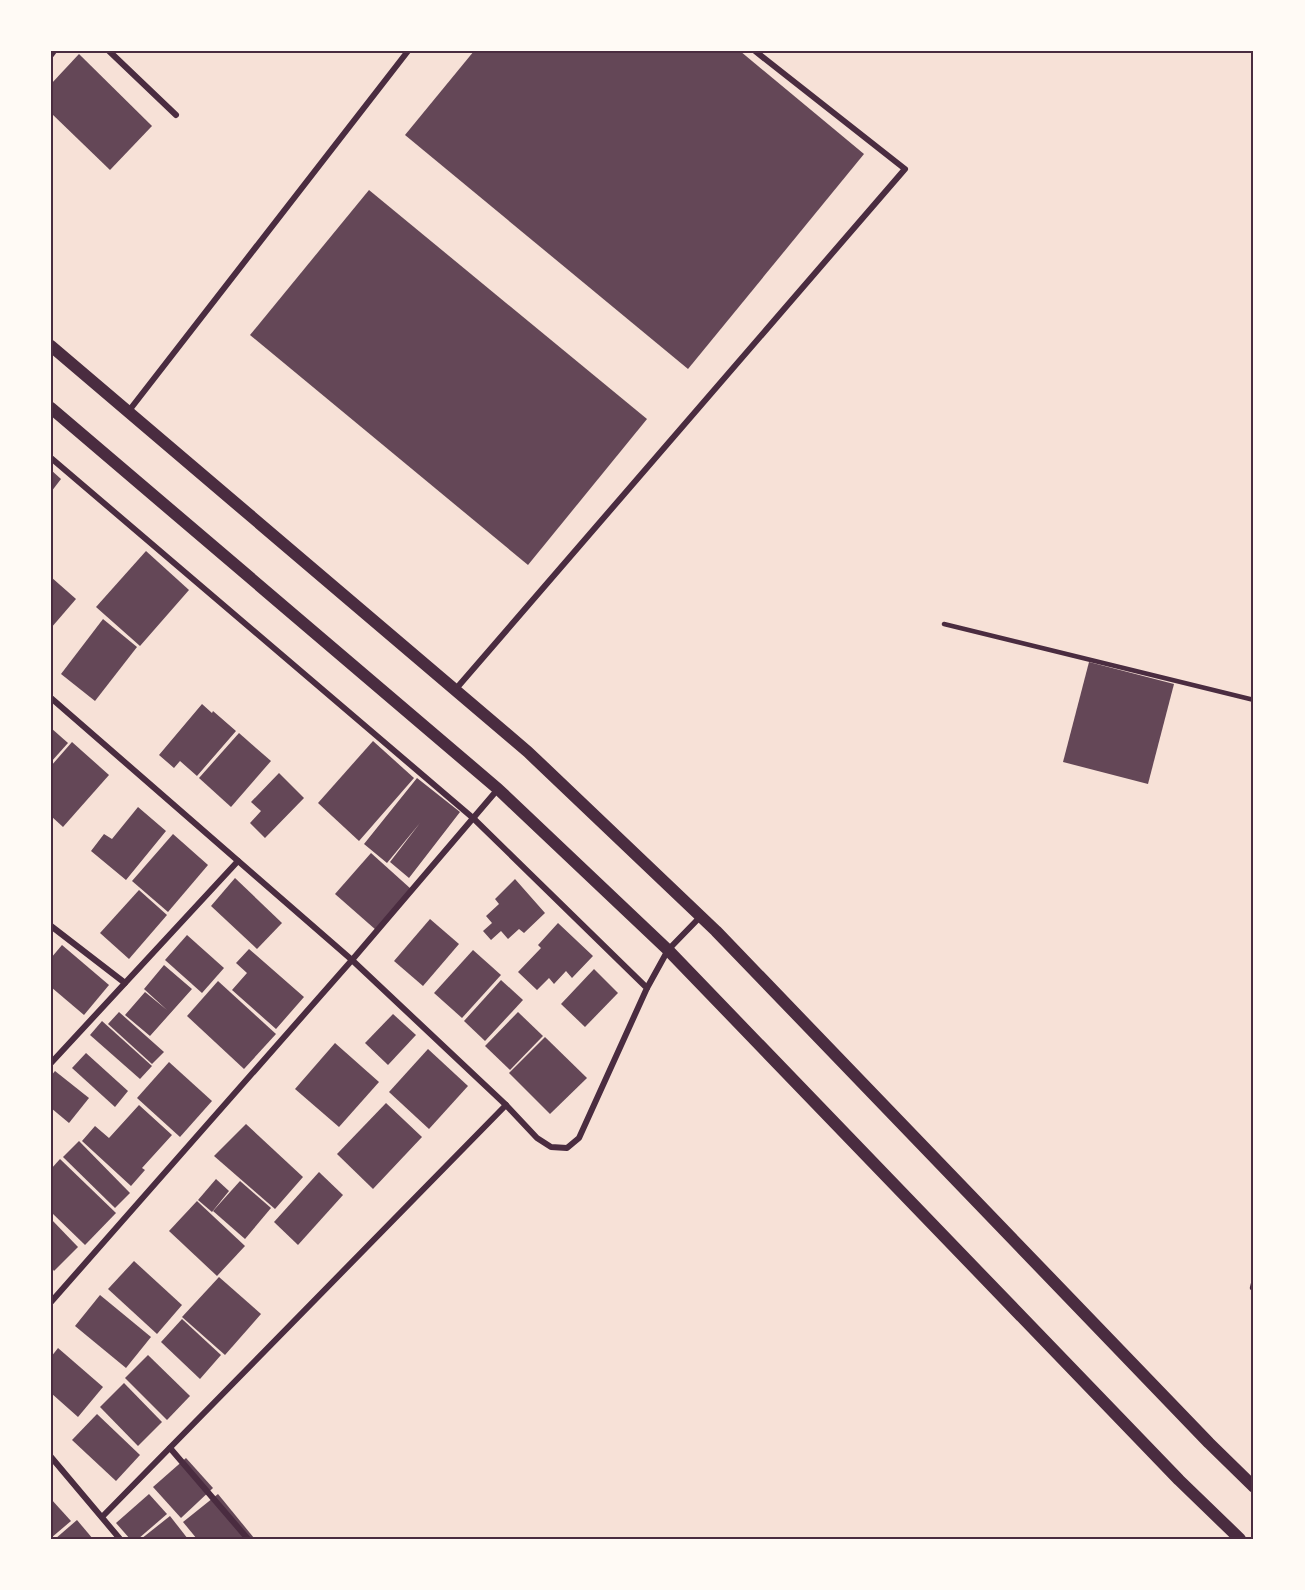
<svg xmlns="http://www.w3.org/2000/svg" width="1305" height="1590" font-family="'Source Sans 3',sans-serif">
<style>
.building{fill:#644757}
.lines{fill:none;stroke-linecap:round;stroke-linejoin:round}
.service{stroke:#4a2c40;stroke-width:4.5}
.minor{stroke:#4a2c40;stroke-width:6}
.secondary{stroke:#4a2c40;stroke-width:12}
.neatline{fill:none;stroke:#4a2c40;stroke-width:2}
</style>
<rect width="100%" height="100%" fill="#f7e1d7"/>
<!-- building -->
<g class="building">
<path d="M474 51H740L864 154 688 369 405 135Z"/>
<path d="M79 54 152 126 110 170 51 113V84Z"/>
<path d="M369 190 647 419 528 565 250 335Z"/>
<path d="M51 470 61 479 51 492Z"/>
<path d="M146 551 189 590 140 646 96 607Z"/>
<path d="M51 577 76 599 51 628Z"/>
<path d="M103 619 137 647 95 701 61 674Z"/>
<path d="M1089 662 1174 684 1148 784 1063 762Z"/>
<path d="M202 704 212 713 213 711 236 731 197 776 180 761 174 768 159 755Z"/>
<path d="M51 728 68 743 51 762Z"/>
<path d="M239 733 271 761 231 807 199 778Z"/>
<path d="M373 741 414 778 359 841 318 803Z"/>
<path d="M72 742 109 775 63 827 51 816V766Z"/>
<path d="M279 773 304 798 265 838 250 823 261 811 251 802Z"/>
<path d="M417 778 460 812 409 878 390 862 420 823 387 863 364 844Z"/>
<path d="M138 807 166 831 126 880 91 851 104 834 112 839Z"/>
<path d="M173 834 208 865 168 912 132 881Z"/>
<path d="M371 853 411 889 376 930 335 894Z"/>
<path d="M235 878 282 923 257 949 211 906Z"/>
<path d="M515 879 545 913 524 933 519 929 508 939 501 931 491 940 483 931 492 923 486 916 499 904 495 899Z"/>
<path d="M139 890 167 915 129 959 100 933Z"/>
<path d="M430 919 459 944 423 986 394 961Z"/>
<path d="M558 923 593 956 572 978 566 971 554 984 549 978 537 990 518 972 541 948 538 945Z"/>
<path d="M187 935 224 968 202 993 165 960Z"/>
<path d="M62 945 109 985 84 1015 51 987V958Z"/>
<path d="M249 949 304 997 276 1029 232 990 247 973 236 963Z"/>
<path d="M473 950 501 975 462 1018 434 993Z"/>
<path d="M164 965 192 989 150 1036 125 1015 145 992 167 1010 144 989Z"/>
<path d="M594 969 618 993 585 1027 561 1004Z"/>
<path d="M501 980 523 1000 485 1041 464 1021Z"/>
<path d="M218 981 276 1034 244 1069 187 1016Z"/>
<path d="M119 1012 164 1052 152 1064 108 1024Z"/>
<path d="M518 1012 543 1036 510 1070 485 1046Z"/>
<path d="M393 1014 416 1035 388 1065 365 1043Z"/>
<path d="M102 1021 152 1066 140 1079 90 1035Z"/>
<path d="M545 1037 587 1078 550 1114 509 1073Z"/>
<path d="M335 1043 379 1082 339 1127 295 1089Z"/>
<path d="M428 1049 468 1086 429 1129 389 1092Z"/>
<path d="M86 1053 128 1091 115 1107 72 1068Z"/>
<path d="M169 1062 212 1101 180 1137 137 1098Z"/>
<path d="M55 1071 89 1098 69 1123 51 1108V1076Z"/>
<path d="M386 1103 422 1137 373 1189 337 1154Z"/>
<path d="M139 1105 172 1135 142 1168 145 1170 131 1186 82 1141 95 1126 109 1138Z"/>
<path d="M246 1124 303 1177 275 1209 214 1156Z"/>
<path d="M79 1141 130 1193 115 1208 63 1157Z"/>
<path d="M60 1159 116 1213 85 1245 51 1212V1169Z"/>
<path d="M319 1172 343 1195 298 1245 274 1222Z"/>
<path d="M216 1179 229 1191 212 1212 198 1200Z"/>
<path d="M240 1181 271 1208 245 1239 213 1211Z"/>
<path d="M197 1201 245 1246 217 1276 169 1231Z"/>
<path d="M51 1219 78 1247 54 1271 51 1267Z"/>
<path d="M134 1261 182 1305 157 1334 108 1289Z"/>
<path d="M219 1277 261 1314 225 1355 182 1317Z"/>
<path d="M100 1295 151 1337 126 1368 75 1326Z"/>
<path d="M182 1319 221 1355 200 1379 161 1342Z"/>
<path d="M58 1348 103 1387 78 1417 51 1393V1357Z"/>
<path d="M148 1355 190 1396 167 1420 125 1378Z"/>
<path d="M124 1383 162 1422 138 1446 100 1407Z"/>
<path d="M97 1414 140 1455 116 1481 72 1440Z"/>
<path d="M186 1458 213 1488 181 1518 153 1487Z"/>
<path d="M149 1494 167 1514 138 1539H130L116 1523Z"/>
<path d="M218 1494 254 1538 197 1539 183 1522Z"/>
<path d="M51 1499 71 1521 51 1538Z"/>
<path d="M170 1516 188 1539H141Z"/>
<path d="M77 1520 93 1539H55Z"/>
</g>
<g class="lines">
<!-- service -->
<g class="service">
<path d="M944 624 1254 700"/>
<path d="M1252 1288 1254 1280"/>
</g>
<!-- minor -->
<g class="minor">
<path d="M109 51 176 115"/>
<path d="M51 55 54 51"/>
<path d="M128 412 408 51"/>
<path d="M51 458 473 818 647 988 579 1138 567 1148 551 1147 537 1138 506 1105 352 960 51 698"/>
<path d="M455 690 905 169 755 51"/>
<path d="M51 926 125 983"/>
<path d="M647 988 668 950 701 916"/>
<path d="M51 1063 238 861"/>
<path d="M51 1302 352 960 498 789"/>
<path d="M170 1448 248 1539"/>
<path d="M51 1457 120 1539"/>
<path d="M102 1517 506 1105"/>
</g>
<!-- secondary -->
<g class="secondary">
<path d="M51 346 528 752 716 931 1209 1443 1254 1487"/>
<path d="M51 408 498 789 668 950 1179 1480 1240 1539"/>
</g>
</g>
<!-- border -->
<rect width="1305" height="1590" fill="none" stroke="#fffaf5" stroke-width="105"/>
<rect x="52" y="52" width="1200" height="1486" class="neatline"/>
</svg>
